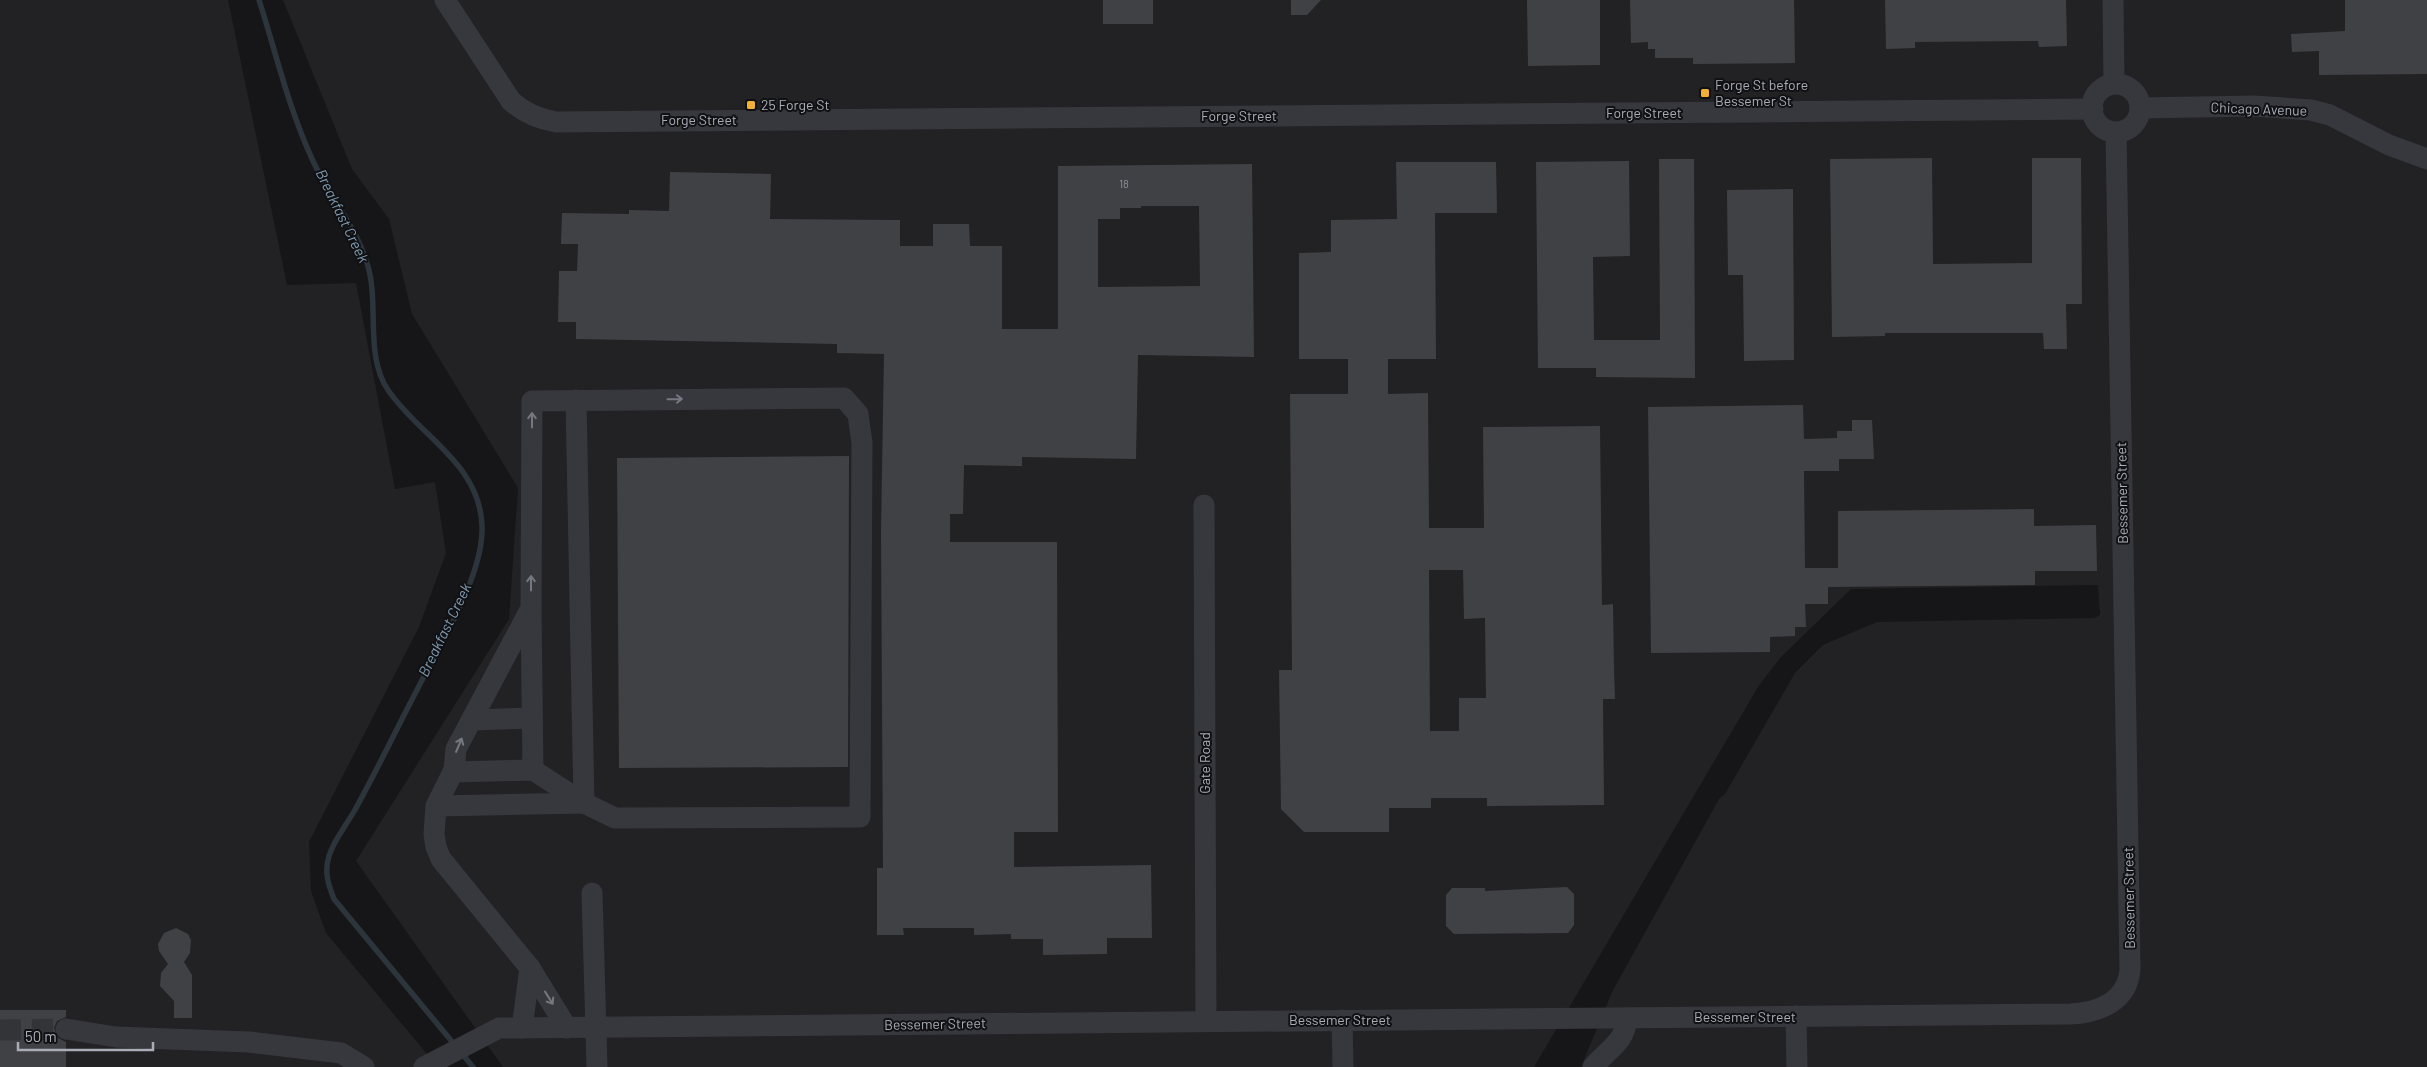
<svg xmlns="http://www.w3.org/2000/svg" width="2427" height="1067" font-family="Barlow,sans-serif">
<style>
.built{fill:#222225}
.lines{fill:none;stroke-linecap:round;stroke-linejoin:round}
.stream{stroke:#2c353c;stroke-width:5.5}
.building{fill:#404145;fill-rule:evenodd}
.minor-tunnel{stroke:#333438;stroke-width:21;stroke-dasharray:21 11;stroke-linecap:butt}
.minor{stroke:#37383d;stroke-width:21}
.oneway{stroke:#757881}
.poi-dot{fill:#f2b134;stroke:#111113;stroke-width:2}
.labels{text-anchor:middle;stroke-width:4;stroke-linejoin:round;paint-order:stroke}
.number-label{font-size:11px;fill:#8e929b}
.poi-label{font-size:14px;fill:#a8adb8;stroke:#111113;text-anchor:start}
.street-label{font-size:14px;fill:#a8adb8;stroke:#111113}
.water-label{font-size:15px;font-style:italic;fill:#7f9bb3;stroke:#111113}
</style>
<rect width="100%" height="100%" fill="#161618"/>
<!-- built -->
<g class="built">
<path d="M0 0H228L287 285 356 283 395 489 435 482 446 553 419 627 309 842 311 891 326 933 427 1054 436 1067H0Z"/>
<path d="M283 0H2427V1067H1581L1612 992 1719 799 1725 794 1795 673 1823 645 1877 622 2094 618 2100 615 2098 585 1851 589 1780 658 1758 687 1534 1067H503L356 861 509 619 518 488 412 314 389 219 352 169Z"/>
</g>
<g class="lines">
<!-- stream -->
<path class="stream" d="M259 0C276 53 289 110 313 161 329 195 356 227 367 263 380 302 364 355 388 390 419 436 480 463 482 526 484 574 440 645 418 688 397 728 378 768 356 808 348 823 334 839 329 856 324 872 328 884 334 899L473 1067"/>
</g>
<!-- building -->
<g class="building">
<rect x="1103" y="0" width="50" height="24"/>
<path d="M1291 0H1321L1307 15H1291Z"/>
<path d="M1527 0H1600V65L1528 66Z"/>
<path d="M1630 0H1794L1795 63 1693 64V58H1655V49H1648V42L1631 43Z"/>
<path d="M1885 0H2066L2067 46 2039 47 2038 41 1915 42V48L1886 49Z"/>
<path d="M2345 0H2427V74L2319 75V51L2292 52 2291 34 2345 31Z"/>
<path d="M1932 158 1933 264 2032 263V158H2081L2082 304H2066L2067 349H2044L2043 333H1885V336L1832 337 1830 159Z"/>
<path d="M1659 159H1694L1695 378 1596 377V368H1538L1536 162 1629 161 1630 256 1593 257 1594 340H1660Z"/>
<path d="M1396 162H1496L1497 213H1435L1436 359H1388V394L1428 393 1429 528H1484L1483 427 1600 426 1602 605 1613 604 1614 669 1615 699H1603L1604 805 1487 806V798H1431V808H1389V832H1304L1281 809 1279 670H1292L1290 394H1348V359H1299V253L1331 252V220L1397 219ZM1429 570H1463L1464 619 1485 618 1486 698H1459V731H1430Z"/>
<path d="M1252 164 1254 357 1138 355 1136 459 1022 457V466L964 465 963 514H950V542H1057L1058 832H1014V867L1151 865 1152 938H1107V954L1043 955V939H1011V934L974 935V928H903L904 935H877V868H883L881 532 884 354 837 353V344L576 339V322H558L559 271H577L578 244H561L562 213 629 214V210L669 211 670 172 771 174 770 219 900 220V246H933V224H969L970 246H1002V329H1058V166ZM1141 206H1199L1200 286 1098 287V219H1120V208H1141Z"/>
<path d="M1793 189 1794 360 1744 361 1743 275H1728L1727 190Z"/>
<path d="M1803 405 1804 439 1837 438V431H1852V420H1872L1874 459H1839V471H1804L1805 568H1838V511L2034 509V526L2096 525 2097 571H2035V585L1828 587V604H1805L1806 627H1795V636L1770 637V652L1651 653 1648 407Z"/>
<path d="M849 456 848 767 619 768 617 458Z"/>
<path d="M1567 887 1574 894V925L1568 933 1454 934 1446 926V895L1452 888H1485V891Z"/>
<path d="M176 928 188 934 191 940 190 953 184 962 192 975V1018H174V1001L160 986 161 973 168 964 159 951 158 944 164 933Z"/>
<path d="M0 1010H66V1017L57 1021 54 1028 58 1038 66 1042V1067H0Z"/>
</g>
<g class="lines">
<!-- minor-tunnel -->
<path class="minor-tunnel" d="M0 1030 66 1029"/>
<!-- minor -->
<g class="minor">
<path d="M445 0 511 101C524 113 539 119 556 122L2093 109"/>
<path d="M2113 0 2114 84"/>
<circle cx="2116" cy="108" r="24"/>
<path d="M2140 108 2254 106 2311 110 2330 115 2389 145 2427 159"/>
<path d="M576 400 584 803"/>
<path d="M1204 505 1206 1021"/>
<path d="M531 611 533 770"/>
<path d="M472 720 532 718"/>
<path d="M453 772 533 770 584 803"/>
<path d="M436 806 584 803 615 818 860 817 862 443 858 414 844 398 532 401 531 608 456 749 454 770 436 806 434 834 436 847 441 859 530 968 567 1028"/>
<path d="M592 893 597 1067"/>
<path d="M1796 1016 1797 1067"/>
<path d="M1342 1020 1343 1067"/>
<path d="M522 1028 530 968"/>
<path d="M66 1029 116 1037 249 1042 341 1053 364 1067"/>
<path d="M424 1067 499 1028 2070 1014C2099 1013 2128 1001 2130 969L2116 132"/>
<path d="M1593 1067C1608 1049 1625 1043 1627 1018"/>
</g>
</g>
<!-- one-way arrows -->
<defs><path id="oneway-shaft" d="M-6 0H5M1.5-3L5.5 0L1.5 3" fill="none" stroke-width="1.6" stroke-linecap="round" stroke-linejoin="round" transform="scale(1.25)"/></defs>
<g class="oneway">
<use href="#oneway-shaft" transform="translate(675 399) rotate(-1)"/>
<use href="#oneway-shaft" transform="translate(532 420) rotate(-90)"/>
<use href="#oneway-shaft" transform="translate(531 583) rotate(-90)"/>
<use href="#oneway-shaft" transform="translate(459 745) rotate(-67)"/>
<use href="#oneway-shaft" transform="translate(549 998) rotate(58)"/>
</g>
<!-- markers -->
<g class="poi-dot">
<rect x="1700" y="88" width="10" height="10" rx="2.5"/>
<rect x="746" y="100" width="10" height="10" rx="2.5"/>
</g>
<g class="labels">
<!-- number labels -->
<g class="number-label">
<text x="1124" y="188">18</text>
</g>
<!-- poi labels -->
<g class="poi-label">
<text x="1715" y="90">Forge St before<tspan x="1715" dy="16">Bessemer St</tspan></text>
<text x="761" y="110">25 Forge St</text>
</g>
<!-- street labels -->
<g class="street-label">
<text transform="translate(2259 109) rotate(2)" y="5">Chicago Avenue</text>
<text x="1644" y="118">Forge Street</text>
<text x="1239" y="121">Forge Street</text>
<text x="699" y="125">Forge Street</text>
<text transform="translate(2122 493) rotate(-91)" y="5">Bessemer Street</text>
<text transform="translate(1205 763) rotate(-90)" y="5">Gate Road</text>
<text transform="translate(2129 898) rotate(-91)" y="5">Bessemer Street</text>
<text x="1745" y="1022">Bessemer Street</text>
<text x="1340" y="1025">Bessemer Street</text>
<text transform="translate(935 1024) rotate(-1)" y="5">Bessemer Street</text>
</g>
<!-- water labels -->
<g class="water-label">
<text transform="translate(342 216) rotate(64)" y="5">Breakfast Creek</text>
<text transform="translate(445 630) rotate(-64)" y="5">Breakfast Creek</text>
</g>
</g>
<!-- scale -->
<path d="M18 1042v8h135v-8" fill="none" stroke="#a8adb8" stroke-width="2.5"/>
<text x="25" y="1042" font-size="15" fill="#a8adb8" stroke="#111113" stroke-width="4" paint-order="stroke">50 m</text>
</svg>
